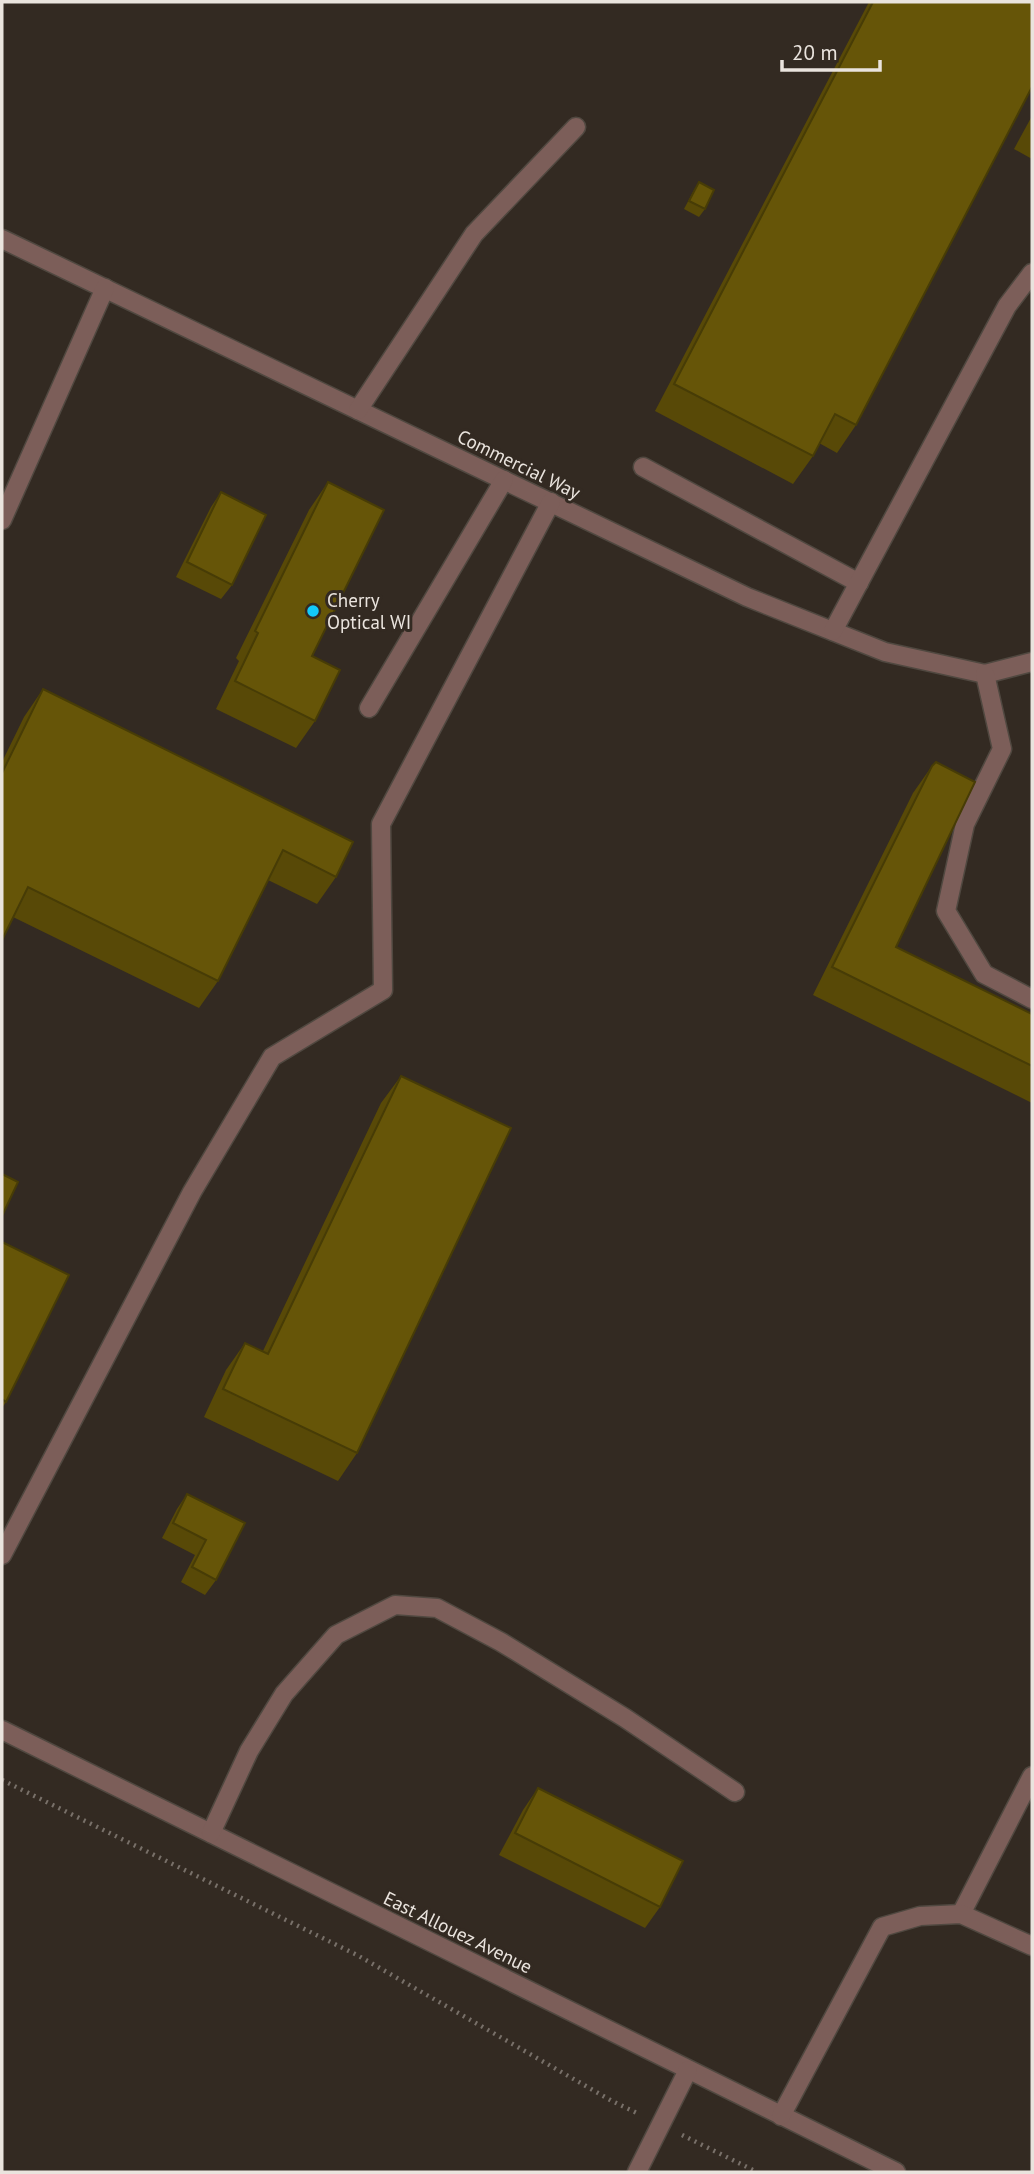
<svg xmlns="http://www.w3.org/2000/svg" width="1034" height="2174" font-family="'PT Sans',sans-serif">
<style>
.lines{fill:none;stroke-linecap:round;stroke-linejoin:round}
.minor-casing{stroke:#504840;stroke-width:21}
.path{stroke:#787069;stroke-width:4.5;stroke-dasharray:2 5;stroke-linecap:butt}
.minor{stroke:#7c5e59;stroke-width:18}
.wall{fill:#584907}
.building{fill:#665508;stroke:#473c06;stroke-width:2}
.poi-dot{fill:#13cafb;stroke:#332a22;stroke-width:2.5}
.labels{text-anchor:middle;stroke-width:6;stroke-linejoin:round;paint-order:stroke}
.street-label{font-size:19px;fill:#eae4de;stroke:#332a22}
.poi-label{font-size:19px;fill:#eae4de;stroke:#332a22;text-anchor:start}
</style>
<rect width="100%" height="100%" fill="#332a22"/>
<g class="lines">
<defs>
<g id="minor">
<path d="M2 239 747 597 885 652 985 674 1032 662"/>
<path d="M358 410 474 234 576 127"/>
<path d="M643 467 859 583"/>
<path d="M2 520 105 288"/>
<path d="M833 631 1007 306 1032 273"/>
<path d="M985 674 1002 749 965 824 946 911 984 974 1032 999"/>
<path d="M369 708 504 480"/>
<path d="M2 1555 192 1192 272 1057 383 990 381 824 551 502"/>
<path d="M2 1730 896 2172"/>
<path d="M211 1833 249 1751 284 1694 336 1635 395 1605 437 1608 501 1642 625 1718 735 1792"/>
<path d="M961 1914 1032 1776"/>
<path d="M781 2116 882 1927 920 1916 961 1914 1032 1946"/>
<path d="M637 2172 688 2070"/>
</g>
</defs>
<!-- minor casing -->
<use href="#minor" class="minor-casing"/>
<!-- path -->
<g class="path">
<path d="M2 1780 357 1955 612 2101 639 2114"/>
<path d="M682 2135 757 2172"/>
</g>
<!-- minor -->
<use href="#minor" class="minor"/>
</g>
<!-- wall -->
<g class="wall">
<path d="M869 2H1032L856 425 837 453 819 443 813 456 793 484 655 411Z"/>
<path d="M1032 116V159L1014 149Z"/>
<path d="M699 182 705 209 699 217 684 209 694 190Z"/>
<path d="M328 482 312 656 315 721 296 748 216 709 239 661 236 658 309 510Z"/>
<path d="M221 492 232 585 221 599 176 577 211 507Z"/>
<path d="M43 689 336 877 317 904 268 880 218 981 199 1008 13 917 2 940V762L24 717Z"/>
<path d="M932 766 896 947 1032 1014V1103L813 995 913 793Z"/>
<path d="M401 1076 357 1453 338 1481 204 1417 226 1370 245 1343 263 1351 381 1103Z"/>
<path d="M2 1242 6 1402 2 1408Z"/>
<path d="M187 1494 245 1523 216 1580 205 1595 181 1582 195 1555 162 1538 177 1509Z"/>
<path d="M538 1788 660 1907 645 1928 499 1855 523 1810Z"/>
</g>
<!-- building -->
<g class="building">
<path d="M873 2H1032V87L856 425 835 414 813 456 674 384Z"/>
<path d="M699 182 714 190 705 209 689 201Z"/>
<path d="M328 482 384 510 312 656 340 670 315 721 235 681 258 633 255 631Z"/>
<path d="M221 492 266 515 232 585 187 562Z"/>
<path d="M43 689 353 842 336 877 283 850 218 981 28 887 2 940V773Z"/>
<path d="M936 762 975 782 896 947 1032 1014V1066L832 967 932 766Z"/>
<path d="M401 1076 511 1128 357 1453 223 1389 245 1343 268 1354Z"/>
<path d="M2 1174 18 1182 2 1216Z"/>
<path d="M2 1242 69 1275 6 1402 2 1399Z"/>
<path d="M187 1494 245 1523 216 1580 192 1567 206 1540 173 1523Z"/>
<path d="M538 1788 683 1861 660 1907 515 1833Z"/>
</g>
<!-- markers -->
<circle class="poi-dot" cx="313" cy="611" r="7"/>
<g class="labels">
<!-- street labels -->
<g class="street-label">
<text transform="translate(519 464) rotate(26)" y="7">Commercial Way</text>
<text transform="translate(458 1932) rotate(26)" y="7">East Allouez Avenue</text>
</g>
<!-- poi labels -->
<g class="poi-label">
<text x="327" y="607">Cherry<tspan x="327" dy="22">Optical WI</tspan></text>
</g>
</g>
<!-- border -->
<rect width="1034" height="2174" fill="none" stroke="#eae4de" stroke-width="7"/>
<!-- scale -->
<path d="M782 60v10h98v-10" fill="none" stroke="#eae4de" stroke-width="3.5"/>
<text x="792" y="60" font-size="21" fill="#eae4de" stroke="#332a22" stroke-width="5" paint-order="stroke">20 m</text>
</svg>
